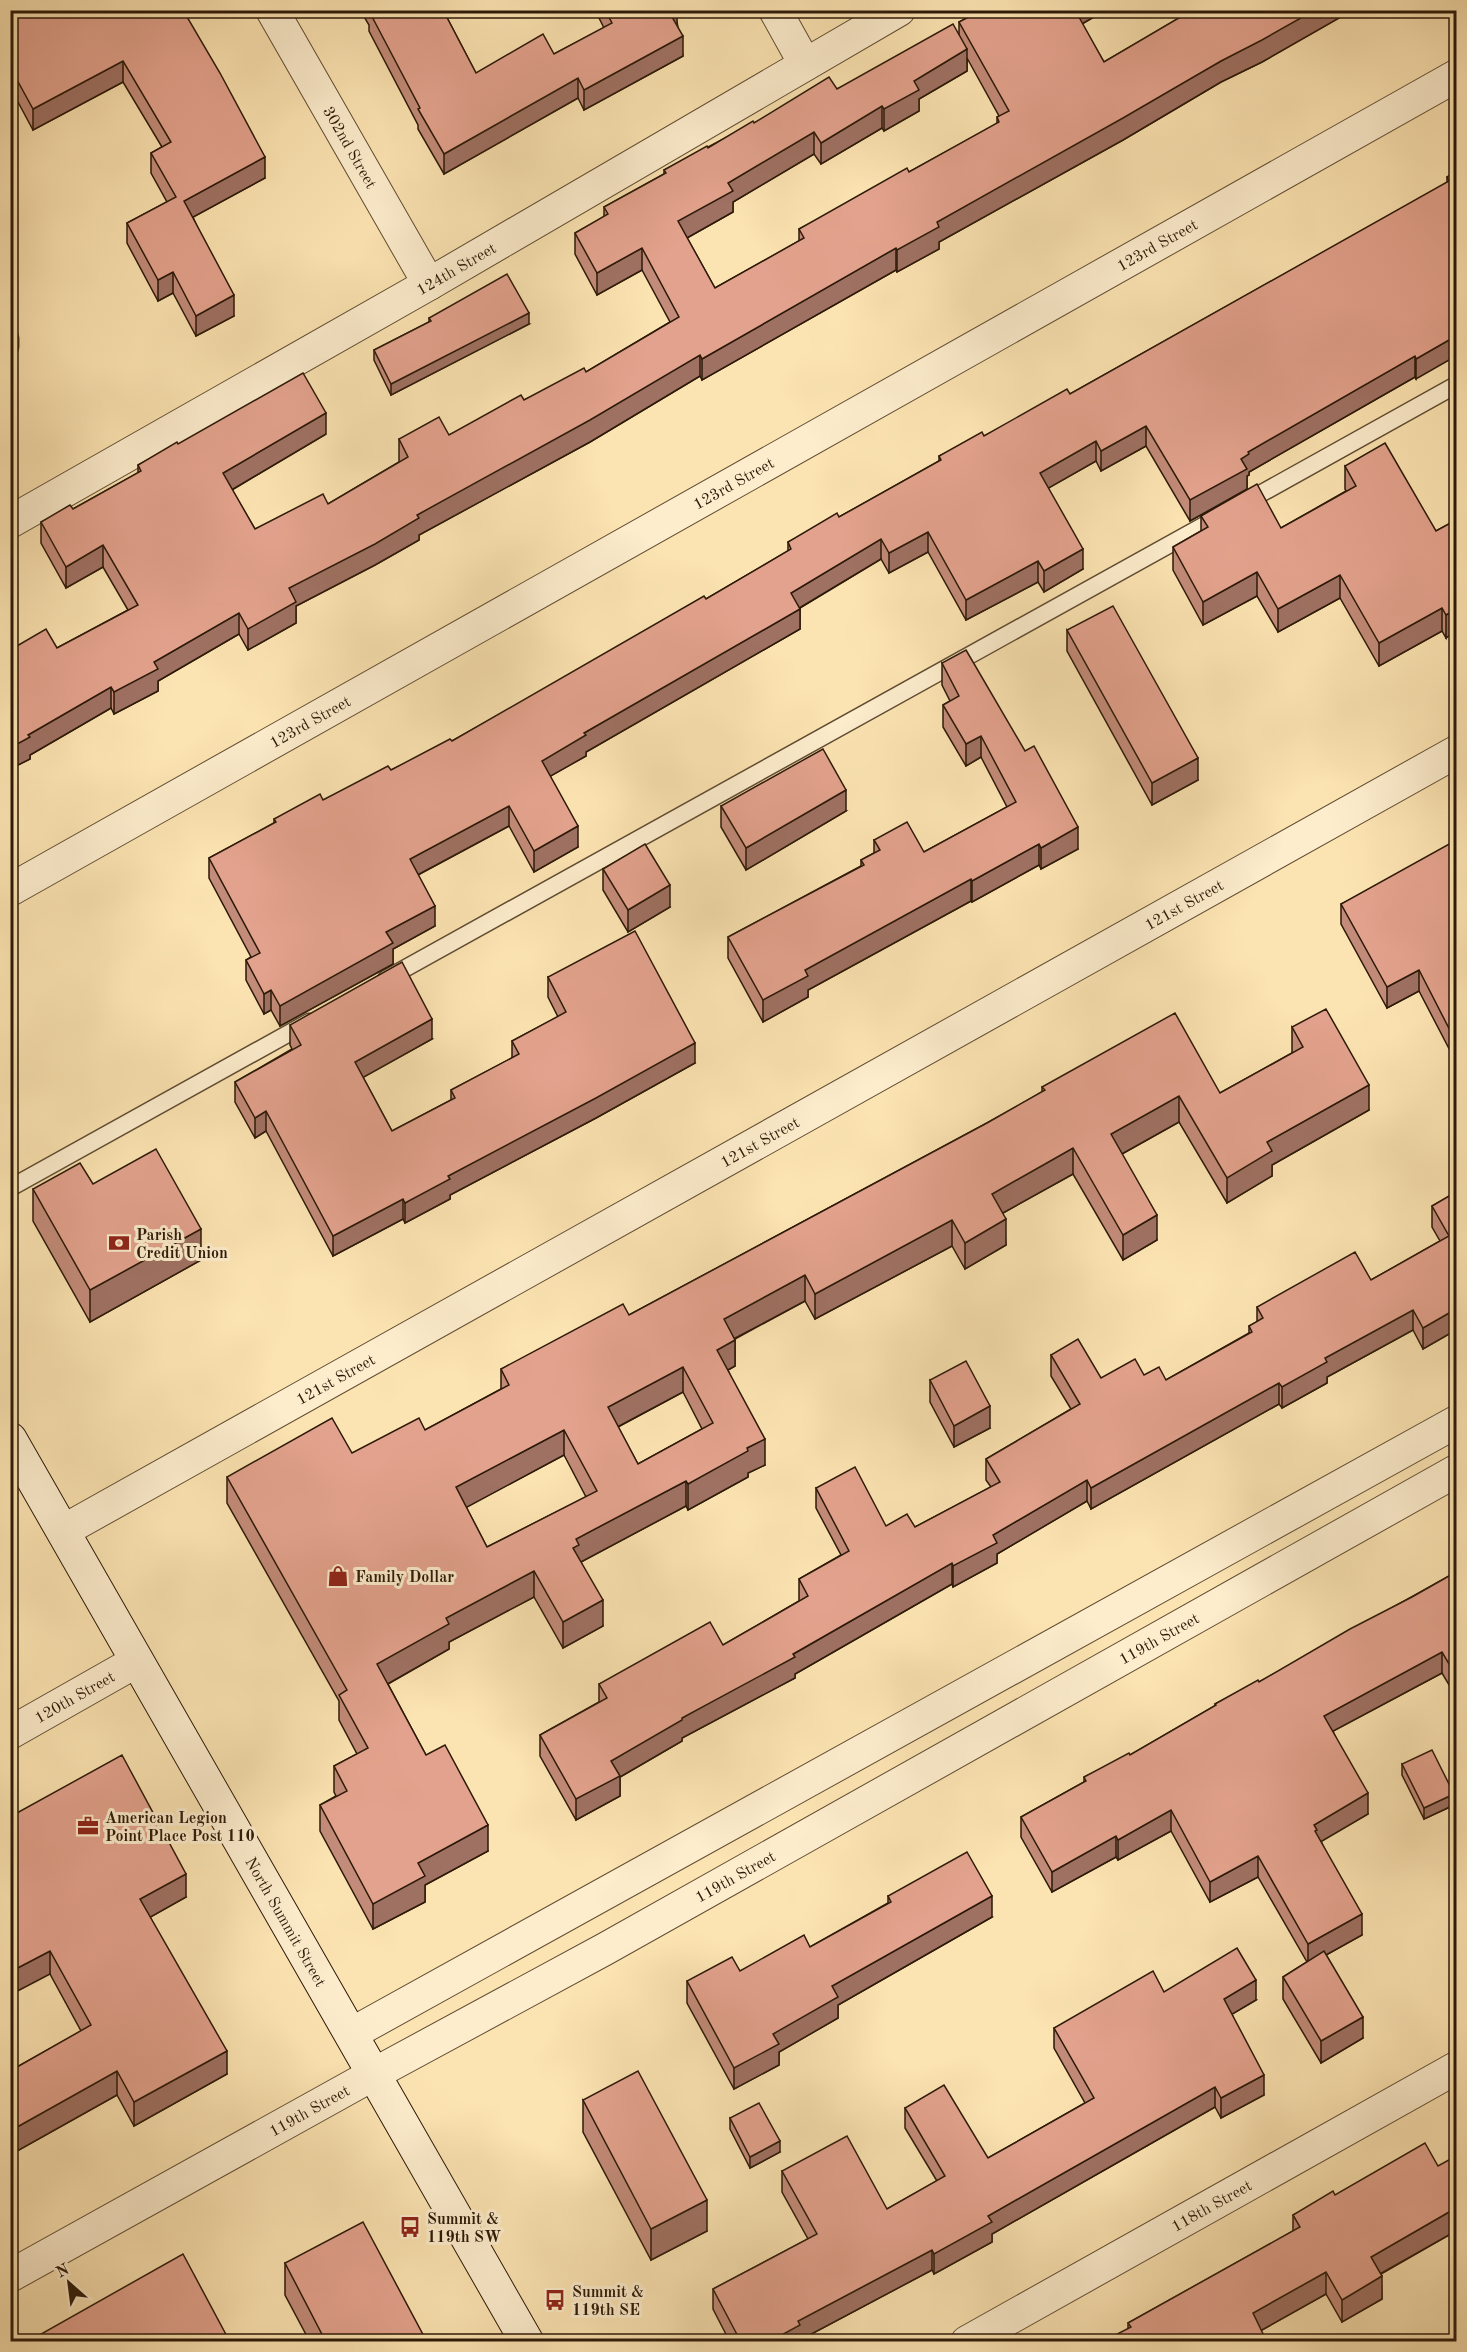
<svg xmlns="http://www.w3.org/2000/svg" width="1467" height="2352" font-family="'Old Standard TT',serif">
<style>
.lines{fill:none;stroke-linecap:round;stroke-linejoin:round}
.lane-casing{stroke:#604c32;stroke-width:19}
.street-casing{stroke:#604c32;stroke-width:34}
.secondary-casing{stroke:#2c1908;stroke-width:35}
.lane{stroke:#fdedcd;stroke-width:16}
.street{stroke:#fdedcd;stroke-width:32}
.secondary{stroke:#fdedcd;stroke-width:33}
.wall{fill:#c38b79;stroke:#2c1908;stroke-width:1.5;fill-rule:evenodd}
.shaded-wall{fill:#9f7163;stroke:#2c1908;stroke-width:1.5}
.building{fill:#e3a28d;stroke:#2c1908;stroke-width:1.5;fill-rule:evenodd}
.labels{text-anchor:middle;stroke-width:6;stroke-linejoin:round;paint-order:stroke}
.street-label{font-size:16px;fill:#2c1908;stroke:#fdedcd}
.poi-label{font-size:16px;font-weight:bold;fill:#2c1908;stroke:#fdedcd;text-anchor:start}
</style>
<rect width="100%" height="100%" fill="#fce4b2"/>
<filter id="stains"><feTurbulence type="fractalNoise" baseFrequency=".00333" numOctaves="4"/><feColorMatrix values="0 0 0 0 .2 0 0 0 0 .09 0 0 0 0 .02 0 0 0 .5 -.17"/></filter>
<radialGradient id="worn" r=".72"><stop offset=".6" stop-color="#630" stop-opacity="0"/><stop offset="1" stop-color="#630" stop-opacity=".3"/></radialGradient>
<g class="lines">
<defs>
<g id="lane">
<path d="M10 338V347"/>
<path d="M1244 503 1456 385"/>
<path d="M386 979 1219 517"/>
<path d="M10 1188 309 1022"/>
</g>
<g id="street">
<path id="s1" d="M272 10 429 284"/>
<path d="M775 10 805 64"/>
<path id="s2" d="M10 522 429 284 899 10"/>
<path id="s3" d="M10 890 1456 76"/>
<path id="s4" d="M63 1531 1456 752"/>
<path id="s5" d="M10 1733 137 1661"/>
<path d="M351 2034 1456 1422"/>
<path id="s6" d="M10 2276 374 2074 605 1949 1456 1471"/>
<path id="s7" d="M967 2342 1456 2068"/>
</g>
<g id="secondary">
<path id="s8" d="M10 1439 527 2342"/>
</g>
</defs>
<!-- lane casing -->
<use href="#lane" class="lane-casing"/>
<!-- street casing -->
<use href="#street" class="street-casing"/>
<!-- secondary casing -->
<use href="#secondary" class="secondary-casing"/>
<!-- lane -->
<use href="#lane" class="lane"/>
<!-- street -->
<use href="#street" class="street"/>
<!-- secondary -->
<use href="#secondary" class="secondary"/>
</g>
<!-- wall -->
<g class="wall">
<path d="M10 10H183L265 178 193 217 234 316 196 336 173 293 158 301 127 243V223L167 202 151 173V153L162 147 123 82 33 130 10 87Z"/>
<path d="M360 10H443L476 73 554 54 604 28 595 10H675L683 56 584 110 578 98 444 174 418 129V125L369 31V25Z"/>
<path d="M982 10H1106L1082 24 1104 62 1193 10H1353L1262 62 1221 82 1123 140 939 242V249L897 272 896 270 702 380 700 376 590 442 419 535V540L375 565 296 606V623L248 650 239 634 158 681V691L114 714 111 708 30 755V759L10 769V650L57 648 128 610 103 567 66 588 41 543V522L73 509 138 473V465L178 444 326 434 232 490 255 529 328 504 399 462V439L449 435 524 400 586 372 670 322 642 270 597 295 575 254V233L604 217V207L664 174V170L754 123 837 89 959 35V22ZM967 58 999 116 997 117V124L909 172 799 229V241L715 288 687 238 733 212V202L814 154 821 164 882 128 884 131 919 111V99L967 71Z"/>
<path d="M1456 172 1416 379 1415 377 1249 472V475L1247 476V489L1190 521 1146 446 1101 471 1096 461 1048 488 1083 569 1044 592 1038 582 966 620 928 552 889 573 881 559 800 608V629L586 752V756L550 776 578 847 534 872 509 826 418 875 435 926 393 949V964L280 1026 271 1010 264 1014 246 980V960L251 957 209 878V858L274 823V819L323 800 391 770 452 741 706 599 788 551V542L839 517 939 461V456L984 436 1070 394 1447 183V177Z"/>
<path d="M429 318 529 324 391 395 374 360V350L429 322Z"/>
<path d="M1345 466 1436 531 1456 520 1446 638 1442 631 1379 666 1340 598 1278 632 1257 596 1203 625 1173 570V547L1201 531V516L1281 528 1346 491 1345 489Z"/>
<path d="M1067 630 1198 780 1152 805 1067 651Z"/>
<path d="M942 663 1078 849 1041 869 1039 865 972 902 971 901 808 990V997L763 1022 728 958V937L861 866V860L874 853V840L924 852 1007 807 981 757 966 766 943 727V705L950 701 942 685Z"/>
<path d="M721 806 846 811 746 870 721 827Z"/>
<path d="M1456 852V1062L1419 991 1387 1008 1341 924V904Z"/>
<path d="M603 869 670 907 628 932 603 890Z"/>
<path d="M548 977 695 1063 596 1118 450 1195V1199L405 1223 403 1219 333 1256 266 1131 255 1138 235 1102V1082L292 1049 290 1045V1025L432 1039 363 1077 392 1131 451 1100V1090L512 1058V1041L558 1017 548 997Z"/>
<path d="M1292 1027 1369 1110 1272 1165V1176L1227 1203 1179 1122 1122 1154 1157 1240 1123 1260 1073 1174 1003 1213 1006 1245 965 1269 952 1246 815 1319 805 1301 735 1339V1366L728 1370 765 1465 748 1473V1477L688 1510 686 1506 581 1562 603 1626 563 1648 534 1597 449 1642V1649L388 1684 426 1755 488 1851 425 1885V1902L373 1929 320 1831V1805L336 1796 334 1792V1766L357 1754 339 1720V1701L227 1503V1477L352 1453 425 1430 501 1389V1369L629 1315 987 1123 1042 1092V1087L1220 1093 1292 1053ZM683 1392 702 1429 638 1464 618 1427ZM564 1455 586 1497 487 1547 466 1507Z"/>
<path d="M93 1184 201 1260 90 1322 33 1221V1189Z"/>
<path d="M1456 1192V1330L1423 1349 1413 1330 1327 1377V1383L1282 1408 1279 1404 1091 1509 1087 1501 997 1554V1563L953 1587 952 1584 795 1674V1678L682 1738V1741L620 1777V1796L576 1820 540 1756V1735L599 1702V1684L723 1645 799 1601V1579L841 1555 816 1508V1488L886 1526 915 1527 991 1487 986 1480V1459L1071 1409 1051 1376V1355L1101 1378 1144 1375 1166 1380 1249 1333V1326L1257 1322V1307L1371 1280 1440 1241 1432 1227V1206Z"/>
<path d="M930 1380 990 1428 954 1447 930 1402Z"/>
<path d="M1456 1572V1687L1452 1690 1442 1673 1333 1731 1368 1814 1321 1841 1362 1935 1326 1955 1363 2038 1321 2063 1283 1999V1977L1307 1962 1258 1877 1210 1902 1171 1831 1118 1860 1116 1857 1052 1892 1021 1837V1817L1084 1782V1777L1130 1755 1215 1706V1704L1259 1682Z"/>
<path d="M1402 1764 1454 1804 1456 1802V1828L1450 1816V1807L1424 1819 1402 1775Z"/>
<path d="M17 1813 186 1897 150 1917 227 2074 134 2126 117 2095 10 2155V2071L81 2031 50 1974Z"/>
<path d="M888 1896 992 1917 838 2005V2018L779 2052V2065L734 2089 687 2003V1981L740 1971 810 1947 888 1903Z"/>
<path d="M1164 1992 1256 2000 1232 2014 1264 2095 1221 2118 1215 2107 992 2234V2242L934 2274 932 2270 800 2340V2342H730L713 2309V2289L808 2239 782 2192V2171L887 2209 937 2181 905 2128V2108L988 2158 1085 2103 1054 2048V2028Z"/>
<path d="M583 2100 707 2231 651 2260 583 2132Z"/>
<path d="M730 2118 780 2152 750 2168 730 2129Z"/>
<path d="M1335 2195 1456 2231 1381 2274 1382 2299 1342 2322 1326 2294 1262 2330 1128 2328V2323L1293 2231V2215Z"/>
<path d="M285 2263 427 2342H310L285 2295Z"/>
</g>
<!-- shaded-wall -->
<g class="shaded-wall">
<path d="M1073 10H1106L1073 29Z"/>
<path d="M1315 10H1353L1262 62 1221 82 1123 140 939 242V249L897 272V250L937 222 1221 61Z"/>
<path d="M677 14V34L672 17Z"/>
<path d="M683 36V56L584 110V90Z"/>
<path d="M967 49V71L919 99V111L884 131V109L914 81Z"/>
<path d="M123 61V82L33 130V109Z"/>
<path d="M578 78V98L444 174V154Z"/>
<path d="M882 106V128L821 164V143Z"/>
<path d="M814 132V154L733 202V212L678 243V221L728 183Z"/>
<path d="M265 157V178L184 222V201Z"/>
<path d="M642 248V270L597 295V273Z"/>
<path d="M896 248V270L702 380V359Z"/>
<path d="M173 272V293L158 301V280Z"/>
<path d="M234 295V316L196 336V316Z"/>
<path d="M529 313V324L391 395V384Z"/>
<path d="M1456 336V356L1416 379V359Z"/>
<path d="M700 355V376L590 442 419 535V540L375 565 296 606V623L248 650V629L289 588 417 515Z"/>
<path d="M1415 356V377L1249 472V475L1247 476V489L1190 521V500L1241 459 1248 452Z"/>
<path d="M326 413V434L223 495V473Z"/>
<path d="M1146 426V446L1101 471V451Z"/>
<path d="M1096 441V461L1040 493V473Z"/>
<path d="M928 532V552L889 573V553Z"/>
<path d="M881 539V559L791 613V593Z"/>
<path d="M103 545V567L66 588V567Z"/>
<path d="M1083 549V569L1044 592V571Z"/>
<path d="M1038 561V582L966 620V600Z"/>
<path d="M1257 572V596L1203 625V602Z"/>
<path d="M1340 575V598L1278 632V609Z"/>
<path d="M1442 608V631L1379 666V643Z"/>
<path d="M800 609V629L586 752V756L542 781V761L584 733Z"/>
<path d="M1456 609V632L1446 638V615Z"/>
<path d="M239 613V634L158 681V691L114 714V692L154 662Z"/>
<path d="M111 687V708L30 755V759L10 769V748L28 735Z"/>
<path d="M981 736V757L966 766V744Z"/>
<path d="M1198 758V780L1152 805V783Z"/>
<path d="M846 790V811L746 870V848Z"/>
<path d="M509 806V826L410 879V859Z"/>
<path d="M578 826V847L534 872V851Z"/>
<path d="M1078 827V849L1041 869V848Z"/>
<path d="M1039 844V865L972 902V881Z"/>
<path d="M971 879V901L808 990V997L763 1022V1000L805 970Z"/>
<path d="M670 885V907L628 932V910Z"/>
<path d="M435 906V926L393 949V964L280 1026V1006L386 932Z"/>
<path d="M1419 970V991L1387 1008V987Z"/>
<path d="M271 990V1010L264 1014V994Z"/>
<path d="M432 1019V1039L355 1082V1062Z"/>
<path d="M695 1043V1063L596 1118 450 1195V1199L405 1223V1203L448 1176Z"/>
<path d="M1369 1085V1110L1272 1165V1176L1227 1203V1178L1267 1142Z"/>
<path d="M1179 1096V1122L1111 1160V1134Z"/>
<path d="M266 1111V1131L255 1138V1118Z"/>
<path d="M1073 1148V1174L992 1219V1194Z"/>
<path d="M403 1199V1219L333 1256V1236Z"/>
<path d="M1157 1215V1240L1123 1260V1235Z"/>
<path d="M1006 1219V1245L965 1269V1243Z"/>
<path d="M952 1220V1246L815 1319V1294Z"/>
<path d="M201 1229V1260L90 1322V1290Z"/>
<path d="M805 1275V1301L724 1344V1319Z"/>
<path d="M1456 1309V1330L1423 1349V1328Z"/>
<path d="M1413 1310V1330L1327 1377V1383L1282 1408V1387L1325 1358Z"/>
<path d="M735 1340V1366L717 1376V1350Z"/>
<path d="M683 1367V1392L608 1432V1407Z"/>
<path d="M1279 1383V1404L1091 1509V1488Z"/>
<path d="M990 1406V1428L954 1447V1426Z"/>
<path d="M564 1430V1455L456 1513V1487Z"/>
<path d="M765 1439V1465L748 1473V1477L688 1510V1484L747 1448Z"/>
<path d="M1087 1480V1501L997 1554V1563L953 1587V1566L993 1535Z"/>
<path d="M686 1481V1506L579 1563 573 1548 576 1539Z"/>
<path d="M952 1563V1584L795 1674V1678L682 1738V1741L620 1777V1796L576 1820V1799L611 1761 682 1718Z"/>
<path d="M534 1571V1597L449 1642V1649L377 1690V1664L446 1618Z"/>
<path d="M603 1600V1626L563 1648V1622Z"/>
<path d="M1442 1652V1673L1324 1736V1716Z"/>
<path d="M1456 1667V1687L1452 1690V1669Z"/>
<path d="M1368 1793V1814L1317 1844 1314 1825Z"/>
<path d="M1454 1794V1805L1424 1819V1808Z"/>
<path d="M1171 1810V1831L1118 1860V1840Z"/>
<path d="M488 1825V1851L425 1885V1902L373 1929V1904L418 1863Z"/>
<path d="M1116 1836V1857L1052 1892V1872Z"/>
<path d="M1258 1856V1877L1210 1902V1882Z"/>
<path d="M186 1874V1897L140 1923V1899Z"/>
<path d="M992 1896V1917L838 2005V2018L779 2052V2065L734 2089V2068L773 2034 832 1986Z"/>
<path d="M1362 1914V1935L1308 1965V1944Z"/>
<path d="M50 1951V1974L10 1995V1972Z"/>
<path d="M1256 1980V2000L1224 2019V1999Z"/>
<path d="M1363 2017V2038L1321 2063V2041Z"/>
<path d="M227 2051V2074L134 2126V2102Z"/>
<path d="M117 2071V2095L10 2155V2131Z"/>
<path d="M1264 2075V2095L1221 2118V2098Z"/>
<path d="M1215 2087V2107L992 2234V2242L934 2274V2254L988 2216Z"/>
<path d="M780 2141V2152L750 2168V2157Z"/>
<path d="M707 2200V2231L651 2260V2229Z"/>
<path d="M1456 2208V2231L1371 2279V2257Z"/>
<path d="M932 2250V2270L800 2340V2342H769L798 2321Z"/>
<path d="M1326 2272V2294L1253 2335V2313Z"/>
<path d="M1382 2276V2299L1342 2322V2300Z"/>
</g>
<!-- building -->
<g class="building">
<path d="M10 10H183L220 73 265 157 184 201 234 295 196 316 173 272 158 280 127 223 176 197 151 153 171 142 123 61 33 109 10 67Z"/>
<path d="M370 10H443L476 73 543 34 554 54 612 23 605 10H675L677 14 672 17 683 36 584 90 578 78 444 154 418 109 420 108 369 11Z"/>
<path d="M982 10H1075L1104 62 1177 19 1193 10H1315L1262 40 1221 61 1123 118 937 222 939 227 897 250 896 248 702 359 700 355 590 420 417 515 419 518 375 544 289 588 296 602 248 629 239 613 154 662 158 669 114 692 111 687 28 735 30 737 10 748V650L46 629 57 648 138 605 103 545 66 567 41 522 70 505 73 509 141 471 138 465 177 442 178 444 303 373 326 413 223 473 255 529 323 494 328 504 408 457 399 439 439 417 449 435 521 395 524 400 584 368 586 372 679 317 642 248 597 273 575 233 608 214 604 207 666 173 664 170 707 146 708 148 753 121 754 123 829 77 837 89 953 24 967 49 914 81 919 90 884 109 882 106 821 143 814 132 728 183 733 191 678 221 715 288 804 238 799 229 907 168 909 172 999 122 997 117 1009 111 959 22Z"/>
<path d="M1456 172V336L1416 359 1415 356 1248 452 1249 454 1241 459 1247 469 1190 500 1146 426 1101 451 1096 441 1040 473 1083 549 1044 571 1038 561 966 600 928 532 889 553 881 539 791 593 800 609 584 733 586 735 542 761 578 826 534 851 509 806 410 859 435 906 386 932 393 943 280 1006 271 990 264 994 246 960 260 953 209 858 276 822 274 819 320 794 323 800 388 766 391 770 450 739 452 741 704 596 706 599 791 549 788 542 837 513 839 517 941 460 939 456 982 432 984 436 1067 389 1070 394 1449 181 1447 177Z"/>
<path d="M507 274 529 313 391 384 374 350 431 321 429 318Z"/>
<path d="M1385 443 1436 531 1456 520V609L1446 615 1442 608 1379 643 1340 575 1278 609 1257 572 1203 602 1173 547 1208 527 1201 516 1257 484 1281 528 1356 486 1345 466Z"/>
<path d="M1113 606 1198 758 1152 783 1067 630Z"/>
<path d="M966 650 1025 751 1034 746 1078 827 1041 848 1039 844 972 881 971 879 805 970 808 976 763 1000 728 937 864 865 861 860 880 850 874 840 907 822 924 852 1016 802 981 736 966 744 943 705 959 696 942 663Z"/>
<path d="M823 749 846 790 746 848 721 806Z"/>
<path d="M1451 843 1456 852V1042L1419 970 1387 987 1341 904Z"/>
<path d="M645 844 670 885 628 910 603 869Z"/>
<path d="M635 931 695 1043 596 1098 448 1176 450 1179 405 1203 403 1199 333 1236 266 1111 255 1118 235 1082 301 1045 290 1025 402 962 432 1019 355 1062 392 1131 455 1098 451 1090 519 1054 512 1041 566 1012 548 977Z"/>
<path d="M1326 1009 1369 1085 1267 1142 1272 1151 1227 1178 1179 1096 1111 1134 1157 1215 1123 1235 1073 1148 992 1194 1006 1219 965 1243 952 1220 815 1294 805 1275 724 1319 735 1340 717 1350 765 1439 747 1448 748 1451 688 1484 686 1481 576 1539 579 1545 573 1548 603 1600 563 1622 534 1571 446 1618 449 1624 377 1664 426 1755 445 1745 488 1825 418 1863 425 1876 373 1904 320 1805 347 1791 334 1766 368 1748 339 1695 347 1690 227 1477 332 1418 352 1453 419 1418 425 1430 509 1385 501 1369 623 1304 629 1315 987 1123 1045 1090 1042 1087 1175 1013 1220 1093 1303 1047 1292 1027ZM683 1367 713 1423 638 1464 608 1407ZM564 1430 597 1491 487 1547 456 1487Z"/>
<path d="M156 1149 201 1229 90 1290 33 1189 80 1163 93 1184Z"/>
<path d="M1456 1192V1309L1423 1328 1413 1310 1325 1358 1327 1362 1282 1387 1279 1383 1091 1488 1087 1480 993 1535 997 1543 953 1566 952 1563 793 1654 795 1657 682 1718V1720L611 1761 620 1776 576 1799 540 1735 607 1698 599 1684 710 1622 723 1645 808 1596 799 1579 849 1551 816 1488 855 1467 886 1526 907 1514 915 1527 1000 1482 986 1459 1080 1404 1051 1355 1078 1339 1101 1378 1135 1359 1144 1375 1159 1367 1166 1380 1252 1332 1249 1326 1263 1318 1257 1307 1355 1252 1371 1280 1449 1236 1432 1206Z"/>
<path d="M966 1361 990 1406 954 1426 930 1380Z"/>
<path d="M1456 1572V1667L1452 1669 1442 1652 1324 1716 1368 1793 1314 1825 1317 1830 1315 1831 1362 1914 1308 1944 1258 1856 1210 1882 1171 1810 1118 1840 1116 1836 1052 1872 1021 1817 1086 1781 1084 1777 1129 1753 1130 1755 1216 1705 1215 1704 1258 1680 1259 1682 1350 1629 1412 1597Z"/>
<path d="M1432 1750 1454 1794 1424 1808 1402 1764Z"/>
<path d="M122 1755 186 1874 140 1899 227 2051 134 2102 117 2071 10 2131V2071L91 2025 50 1951 10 1972V1808L13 1807 17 1813Z"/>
<path d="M1456 1802V1817L1450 1805Z"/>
<path d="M967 1852 992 1896 832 1986 838 1997 773 2034 779 2044 734 2068 687 1981 732 1957 740 1971 804 1935 810 1947 891 1902 888 1896Z"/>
<path d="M1237 1948 1256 1980 1224 1999 1264 2075 1221 2098 1215 2087 988 2216 992 2222 934 2254 932 2250 798 2321 800 2325 769 2342H741L713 2289 817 2234 782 2171 847 2136 887 2209 945 2176 905 2108 944 2085 988 2158 1094 2098 1054 2028 1153 1971 1164 1992Z"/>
<path d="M1324 1951 1363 2017 1321 2041 1283 1977Z"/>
<path d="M638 2071 707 2200 651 2229 583 2100Z"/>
<path d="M759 2103 780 2141 750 2157 730 2118Z"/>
<path d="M1425 2143 1438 2166 1456 2156V2208L1371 2257 1382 2276 1342 2300 1326 2272 1253 2313 1267 2342H1102L1131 2327 1128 2323 1300 2227 1293 2215 1333 2191 1335 2195Z"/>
<path d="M363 2222 427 2342H326L285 2263Z"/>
<path d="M183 2254 230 2342H27Z"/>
</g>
<!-- icons -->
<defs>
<symbol id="bank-bare" viewBox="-9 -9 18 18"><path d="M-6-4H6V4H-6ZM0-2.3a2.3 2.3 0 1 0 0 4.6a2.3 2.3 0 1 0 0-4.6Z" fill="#8f2418" stroke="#fdedcd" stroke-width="2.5" paint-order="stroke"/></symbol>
<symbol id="shop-bare" viewBox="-9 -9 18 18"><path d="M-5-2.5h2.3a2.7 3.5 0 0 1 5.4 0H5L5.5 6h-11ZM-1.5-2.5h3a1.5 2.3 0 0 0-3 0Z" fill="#8f2418" stroke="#fdedcd" stroke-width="2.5" paint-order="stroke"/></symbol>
<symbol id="office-bare" viewBox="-9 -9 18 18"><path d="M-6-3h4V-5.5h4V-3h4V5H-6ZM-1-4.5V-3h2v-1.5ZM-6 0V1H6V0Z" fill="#8f2418" stroke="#fdedcd" stroke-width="2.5" paint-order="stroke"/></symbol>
<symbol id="bus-bare" viewBox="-9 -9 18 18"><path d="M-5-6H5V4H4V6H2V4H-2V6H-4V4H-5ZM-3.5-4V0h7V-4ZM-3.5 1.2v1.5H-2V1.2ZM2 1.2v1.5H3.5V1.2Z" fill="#8f2418" stroke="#fdedcd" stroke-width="2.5" paint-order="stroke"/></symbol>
</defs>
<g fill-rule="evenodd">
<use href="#bank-bare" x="104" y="1228" width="30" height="30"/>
<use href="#shop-bare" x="323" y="1561" width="30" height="30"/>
<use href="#office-bare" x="73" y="1811" width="30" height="30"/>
<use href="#bus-bare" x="395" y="2212" width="30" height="30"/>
<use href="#bus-bare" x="540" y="2285" width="30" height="30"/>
</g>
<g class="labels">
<!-- street labels -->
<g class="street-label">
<text dy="6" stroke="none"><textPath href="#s1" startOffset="158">302nd Street</textPath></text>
<text dy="6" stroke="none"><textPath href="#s3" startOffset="1316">123rd Street</textPath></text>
<text dy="6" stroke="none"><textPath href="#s2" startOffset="513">124th Street</textPath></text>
<text dy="6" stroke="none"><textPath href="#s3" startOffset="830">123rd Street</textPath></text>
<text dy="6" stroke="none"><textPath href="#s3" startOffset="344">123rd Street</textPath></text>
<text dy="6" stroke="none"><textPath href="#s4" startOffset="1284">121st Street</textPath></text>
<text dy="6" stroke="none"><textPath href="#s4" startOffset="798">121st Street</textPath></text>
<text dy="6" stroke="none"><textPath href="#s4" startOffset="312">121st Street</textPath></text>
<text dy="6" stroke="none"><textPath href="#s6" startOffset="1314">119th Street</textPath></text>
<text dy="6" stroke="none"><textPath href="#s5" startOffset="74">120th Street</textPath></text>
<text dy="6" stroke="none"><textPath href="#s6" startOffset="828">119th Street</textPath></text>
<text dy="6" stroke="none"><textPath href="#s8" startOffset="556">North Summit Street</textPath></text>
<text dy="6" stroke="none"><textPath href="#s6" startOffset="342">119th Street</textPath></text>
<text dy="6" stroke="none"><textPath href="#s7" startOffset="280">118th Street</textPath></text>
</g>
<!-- poi labels -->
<g class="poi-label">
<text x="136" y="1240">Parish<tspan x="136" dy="18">Credit Union</tspan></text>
<text x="355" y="1582">Family Dollar</text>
<text x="105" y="1823">American Legion<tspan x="105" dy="18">Point Place Post 110</tspan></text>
<text x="427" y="2224">Summit &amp;<tspan x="427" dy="18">119th SW</tspan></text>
<text x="572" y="2297">Summit &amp;<tspan x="572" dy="18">119th SE</tspan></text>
</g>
</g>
<!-- margin -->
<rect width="1467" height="2352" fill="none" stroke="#fce4b2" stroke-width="36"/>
<rect x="12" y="12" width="1443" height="2328" fill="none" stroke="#2c1908" stroke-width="3"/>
<rect x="18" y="18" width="1431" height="2316" fill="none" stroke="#2c1908" stroke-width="1.5"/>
<!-- north arrow -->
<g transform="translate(69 2283) rotate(332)" stroke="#fdedcd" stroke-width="4.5" paint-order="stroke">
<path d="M0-4.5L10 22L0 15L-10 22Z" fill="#2c1908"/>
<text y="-9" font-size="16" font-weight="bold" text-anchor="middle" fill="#2c1908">N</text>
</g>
<rect width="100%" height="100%" filter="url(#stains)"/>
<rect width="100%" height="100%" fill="url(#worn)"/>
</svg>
